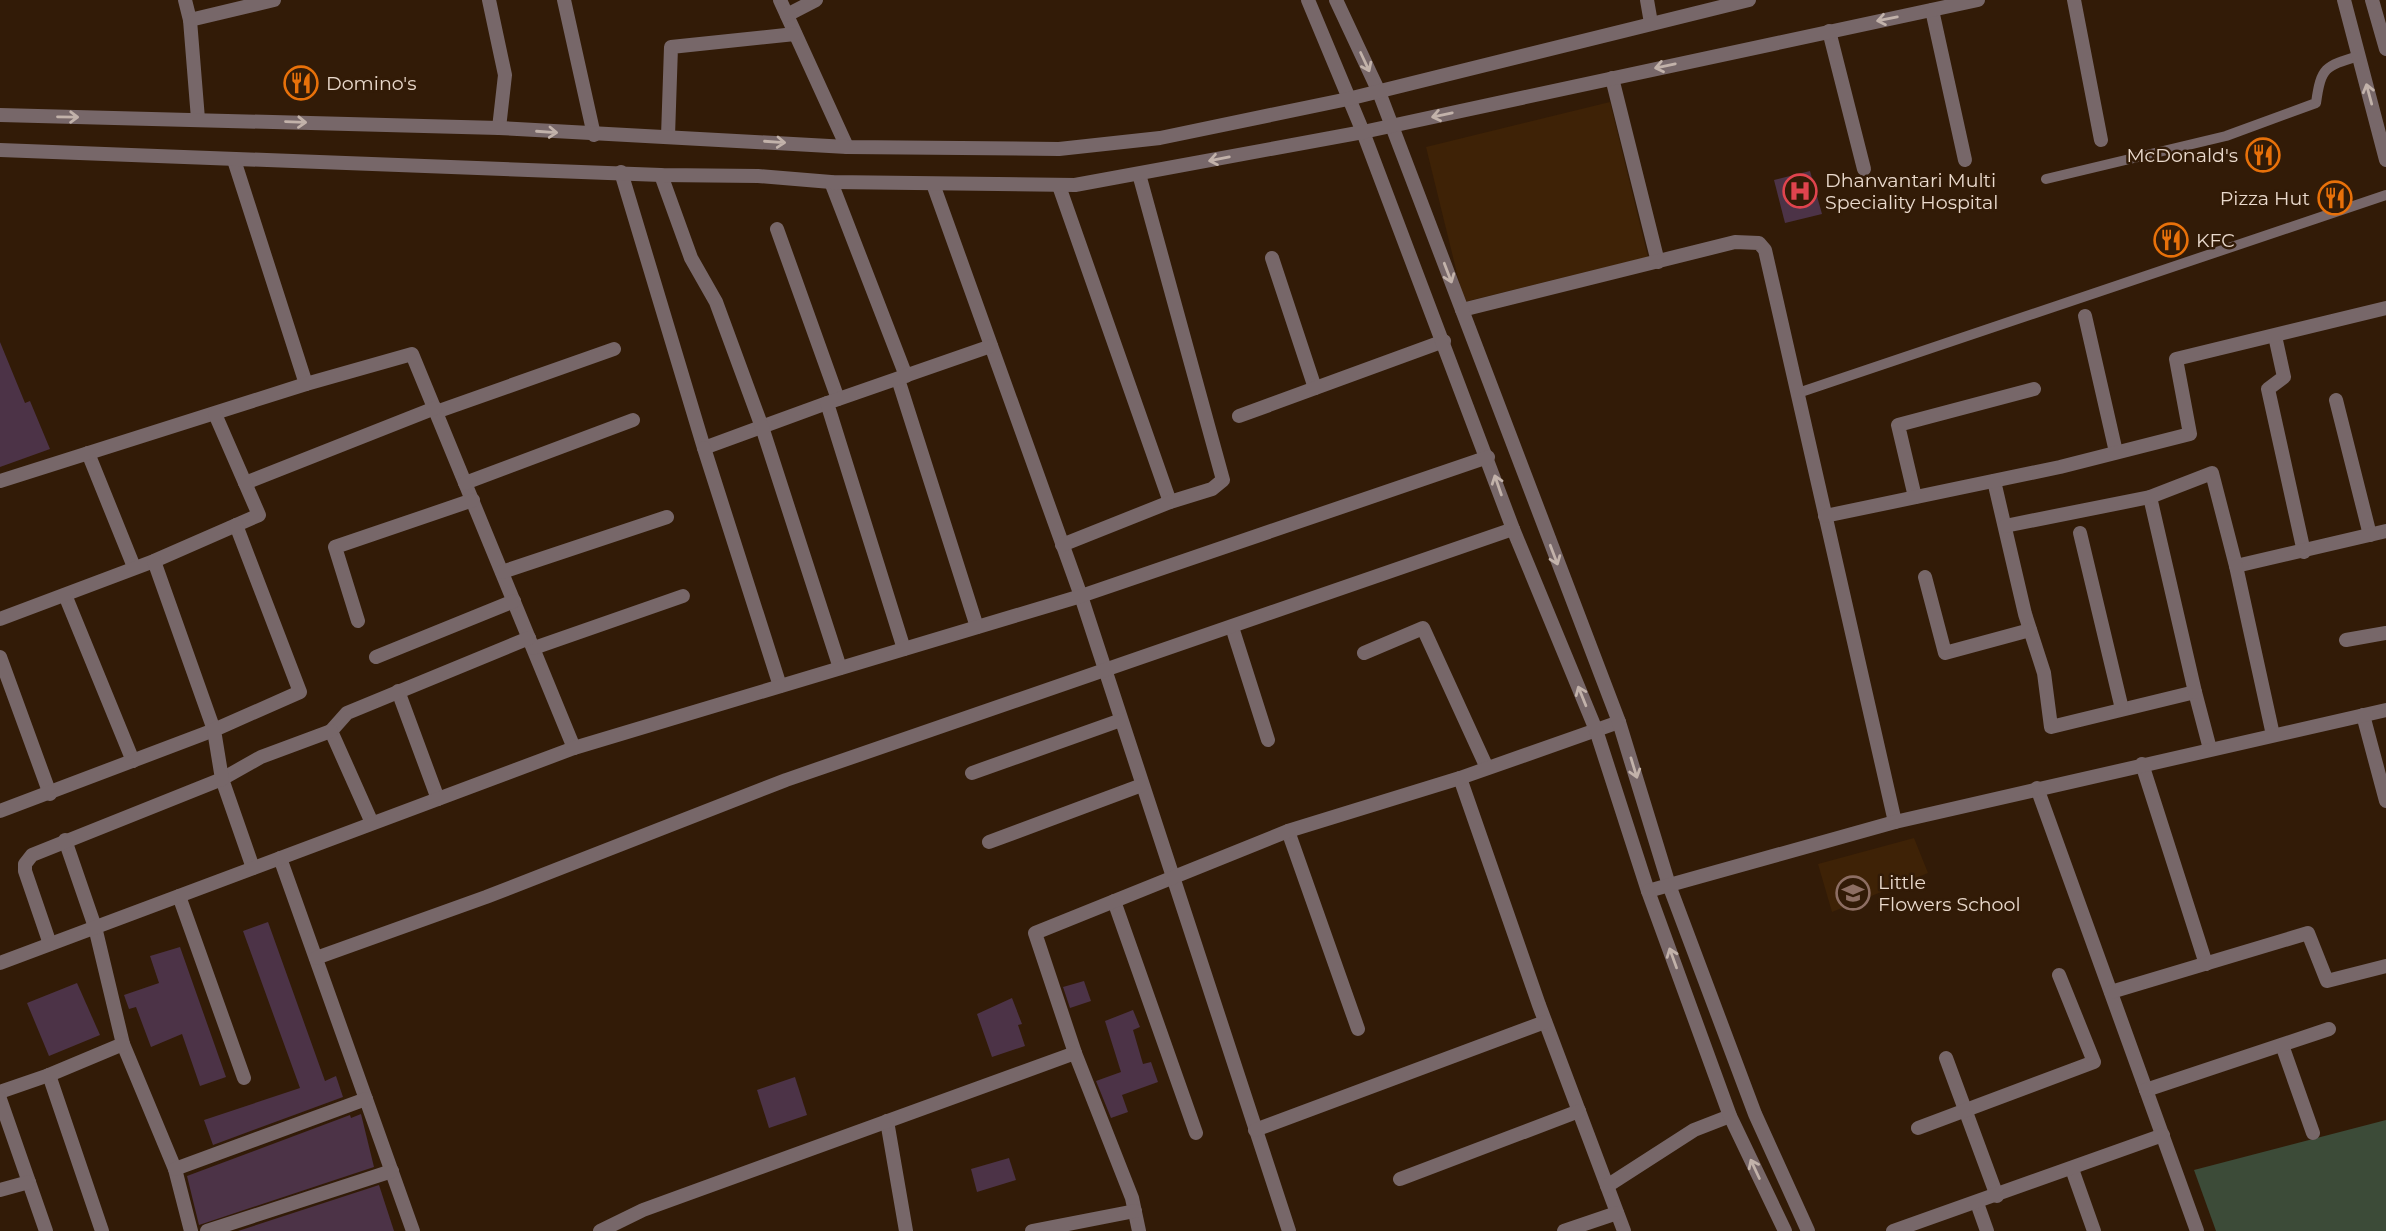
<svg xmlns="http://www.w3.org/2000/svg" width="2386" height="1231" font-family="Montserrat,sans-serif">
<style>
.built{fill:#3e2206}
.green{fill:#3c4b38}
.building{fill:#4c3347}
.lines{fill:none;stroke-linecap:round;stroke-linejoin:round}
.service{stroke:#776769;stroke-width:10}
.minor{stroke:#776769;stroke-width:14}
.tertiary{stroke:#776769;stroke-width:14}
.oneway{stroke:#c2b2aa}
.labels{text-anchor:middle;stroke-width:5;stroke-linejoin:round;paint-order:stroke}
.poi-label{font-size:19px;fill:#eadacd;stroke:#321b07;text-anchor:start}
</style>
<rect width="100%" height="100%" fill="#321b07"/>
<!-- built -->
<g class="built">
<path d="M1610 102 1648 257 1464 302 1426 147Z"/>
<path d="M1914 838 1928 873 1832 912 1818 864Z"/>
</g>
<!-- green -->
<path class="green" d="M2386 1120V1231H2216L2194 1170Z"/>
<!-- building -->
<g class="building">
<path d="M1810 171 1822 214 1785 223 1774 180Z"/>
<path d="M0 342 25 403 30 401 50 449 0 467Z"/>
<path d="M268 922 325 1081 336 1076 343 1097 213 1145 204 1120 300 1088 243 931Z"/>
<path d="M180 947 226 1077 200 1086 182 1034 151 1047 136 1007 129 1009 124 995 159 983 150 956Z"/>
<path d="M1084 981 1091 1001 1070 1008 1063 987Z"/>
<path d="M77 983 100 1035 49 1056 27 1003Z"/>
<path d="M1012 998 1022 1024 1018 1025 1025 1046 992 1057 977 1014Z"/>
<path d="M1133 1010 1140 1027 1133 1030 1143 1064 1151 1062 1158 1082 1122 1095 1128 1112 1111 1118 1096 1081 1121 1072 1105 1021Z"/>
<path d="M795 1077 807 1115 769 1128 757 1090Z"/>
<path d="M361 1114 374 1167 199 1225 187 1176 350 1115 351 1118Z"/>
<path d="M1009 1158 1016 1180 977 1192 971 1169Z"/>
<path d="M379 1185 394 1231H238Z"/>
</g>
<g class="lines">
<!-- service -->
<g class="service">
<path d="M2046 179 2226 136 2316 103C2321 67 2325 66 2359 56"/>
<path d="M1798 393 2386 195"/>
</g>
<!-- minor -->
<g class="minor">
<path d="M185 0 190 20"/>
<path d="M489 0 505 75 499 128"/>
<path d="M564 0 594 135"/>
<path d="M780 0 847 147"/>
<path d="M1647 0 1651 23"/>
<path d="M2074 0 2101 140"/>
<path d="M1932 10 1965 160"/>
<path d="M787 15 816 0"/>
<path d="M1829 31 1864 169"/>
<path d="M1612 78 1658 262"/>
<path d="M198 119 190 20 274 0"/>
<path d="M668 136 671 47 795 34"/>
<path d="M234 160 306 384"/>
<path d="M621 172 704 448 827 403"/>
<path d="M661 175 691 258 716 302 762 427 840 668"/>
<path d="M831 182 906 376"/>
<path d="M933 184 1081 596 1289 1231"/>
<path d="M1059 186 1170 502"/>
<path d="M777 229 838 399"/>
<path d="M1272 258 1315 388"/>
<path d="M1462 310 1735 242 1759 243 1765 250 1895 822"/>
<path d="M2085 316 2116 452"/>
<path d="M2275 336 2284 377 2268 389 2304 552"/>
<path d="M898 379 977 627"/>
<path d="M2336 400 2370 535"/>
<path d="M436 412 614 349"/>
<path d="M1239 416 1444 341"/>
<path d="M704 448 780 686"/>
<path d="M88 453 134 567"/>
<path d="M0 481 306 384 412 354 574 748"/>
<path d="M1994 481 2025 614 2044 673 2051 727 2195 692 2210 749"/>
<path d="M245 483 435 408"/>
<path d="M465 483 633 420"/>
<path d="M1915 497 1898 425 2034 389"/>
<path d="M2150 497 2195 692"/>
<path d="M1825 516 2060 467 2190 434 2176 359 2386 308"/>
<path d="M2005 526 2150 497 2212 473 2236 566 2386 531"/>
<path d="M2080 533 2122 709"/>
<path d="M1062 545 1170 502 1212 489 1223 480 1139 174"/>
<path d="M2236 566 2273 735"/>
<path d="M502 572 667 517"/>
<path d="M1925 577 1945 653 2030 630"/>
<path d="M65 595 133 761"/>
<path d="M0 619 154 561 259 515 215 414"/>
<path d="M358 621 335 547 473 500"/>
<path d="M1232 627 1268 740"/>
<path d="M2346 640 2386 633"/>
<path d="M534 648 683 596"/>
<path d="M904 649 827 403 991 346"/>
<path d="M1364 653 1423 628 1487 768"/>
<path d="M0 657 50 794"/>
<path d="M376 657 514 601"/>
<path d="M398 691 438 799"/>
<path d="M2363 715 2386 801"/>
<path d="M2142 764 2206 964"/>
<path d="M972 773 1121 720"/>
<path d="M1460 778 1539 1005 1624 1231"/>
<path d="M2037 788 2197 1231"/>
<path d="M0 811 214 730 154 561"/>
<path d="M372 823 331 731 347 713 529 638"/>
<path d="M1288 831 1358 1029"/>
<path d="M65 840 95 927 123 1044 175 1169 191 1231"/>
<path d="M989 842 1142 785"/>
<path d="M280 858 413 1231"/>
<path d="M253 868 222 779 261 757 331 731"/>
<path d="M179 896 244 1078"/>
<path d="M1114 901 1196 1133"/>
<path d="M50 944 25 871V864L32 855 222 779 214 730 300 692 236 525"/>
<path d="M316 958 486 897 786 780 1513 529"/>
<path d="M2111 992 2308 933 2327 981 2386 966"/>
<path d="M2282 1045 2313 1133"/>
<path d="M1075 1053 1035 933 1288 831 1460 778 1619 722"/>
<path d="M1946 1058 1997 1196"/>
<path d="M49 1075 102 1231"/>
<path d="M2146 1090 2329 1029"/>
<path d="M0 1092 49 1075 123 1044"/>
<path d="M0 1099 46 1231"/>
<path d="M887 1121 906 1231"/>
<path d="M1918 1128 2094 1062 2059 975"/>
<path d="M1255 1130 1545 1022"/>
<path d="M175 1169 366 1099"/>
<path d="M2072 1169 2094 1231"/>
<path d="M1400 1179 1579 1111"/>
<path d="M1607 1186 1694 1130 1730 1116"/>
<path d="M0 1190 29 1182"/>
<path d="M1977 1203 1987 1231"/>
<path d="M207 1231 392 1171"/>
<path d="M600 1231 643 1210 1075 1053 1132 1198 1139 1231"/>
<path d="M1032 1231 1135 1211"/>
<path d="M1564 1231 1617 1213"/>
<path d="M1893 1231 2163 1135"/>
</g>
<!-- tertiary -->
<g class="tertiary">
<path d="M1308 0 1363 132 1513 529 1596 730 1648 891 1730 1116 1785 1231"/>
<path d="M1336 0 1379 92 1619 722 1669 885 1755 1114 1808 1231"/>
<path d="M2344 0 2386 160"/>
<path d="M2372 0 2386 49"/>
<path d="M0 115 499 128 847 147 1059 149 1160 138 1348 99 1749 0"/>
<path d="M0 150 661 175 758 176 831 182 1075 185 1363 132 1978 0"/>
<path d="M1648 891 1895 822 2386 710"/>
<path d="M0 963 574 748 1081 596 1488 457"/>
</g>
</g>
<!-- one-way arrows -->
<defs><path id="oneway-shaft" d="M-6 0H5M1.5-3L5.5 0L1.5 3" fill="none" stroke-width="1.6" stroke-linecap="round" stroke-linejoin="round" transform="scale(1.75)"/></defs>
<g class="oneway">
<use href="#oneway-shaft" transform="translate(1887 19) rotate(169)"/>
<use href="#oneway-shaft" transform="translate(1365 62) rotate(65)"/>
<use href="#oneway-shaft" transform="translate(1665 66) rotate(168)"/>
<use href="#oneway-shaft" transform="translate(2369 94) rotate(-105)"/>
<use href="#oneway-shaft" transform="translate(1442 115) rotate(168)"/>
<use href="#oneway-shaft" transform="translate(68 117) rotate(1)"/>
<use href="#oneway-shaft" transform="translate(296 122) rotate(2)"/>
<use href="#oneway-shaft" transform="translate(547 132) rotate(4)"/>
<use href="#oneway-shaft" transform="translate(775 142) rotate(4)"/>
<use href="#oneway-shaft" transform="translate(1219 159) rotate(169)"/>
<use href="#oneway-shaft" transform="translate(1448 273) rotate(69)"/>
<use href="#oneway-shaft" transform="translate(1498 485) rotate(-109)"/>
<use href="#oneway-shaft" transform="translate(1554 555) rotate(69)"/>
<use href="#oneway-shaft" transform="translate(1582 696) rotate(-112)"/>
<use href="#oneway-shaft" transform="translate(1634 768) rotate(73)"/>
<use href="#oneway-shaft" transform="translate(1673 958) rotate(-110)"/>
<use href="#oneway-shaft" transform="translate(1755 1169) rotate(-115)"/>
</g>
<!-- icons -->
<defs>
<symbol id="restaurant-ring" viewBox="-11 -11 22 22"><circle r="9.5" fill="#321b07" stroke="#e8710a" stroke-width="1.5"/><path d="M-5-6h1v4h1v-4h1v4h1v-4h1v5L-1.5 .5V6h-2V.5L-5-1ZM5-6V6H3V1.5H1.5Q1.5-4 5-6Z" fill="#e8710a"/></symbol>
<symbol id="hospital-ring" viewBox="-11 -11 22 22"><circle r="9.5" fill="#321b07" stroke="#e0444e" stroke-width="1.5"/><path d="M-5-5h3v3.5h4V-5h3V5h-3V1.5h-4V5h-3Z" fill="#e0444e"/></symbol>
<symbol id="school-ring" viewBox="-11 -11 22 22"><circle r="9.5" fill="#321b07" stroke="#8d6e63" stroke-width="1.5"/><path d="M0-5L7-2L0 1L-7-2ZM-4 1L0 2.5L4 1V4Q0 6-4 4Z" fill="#8d6e63"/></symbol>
</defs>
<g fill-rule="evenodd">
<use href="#restaurant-ring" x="282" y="64" width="38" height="38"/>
<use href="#restaurant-ring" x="2244" y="136" width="38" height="38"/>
<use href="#hospital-ring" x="1781" y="172" width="38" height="38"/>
<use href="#restaurant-ring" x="2316" y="179" width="38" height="38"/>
<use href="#restaurant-ring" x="2152" y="221" width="38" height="38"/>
<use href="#school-ring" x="1834" y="874" width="38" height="38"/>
</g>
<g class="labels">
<!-- poi labels -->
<g class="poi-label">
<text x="326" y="90">Domino's</text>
<text x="2238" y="162" text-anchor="end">McDonald's</text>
<text x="1825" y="187">Dhanvantari Multi<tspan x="1825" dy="22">Speciality Hospital</tspan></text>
<text x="2310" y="205" text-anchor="end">Pizza Hut</text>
<text x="2196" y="247">KFC</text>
<text x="1878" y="889">Little<tspan x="1878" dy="22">Flowers School</tspan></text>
</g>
</g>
</svg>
